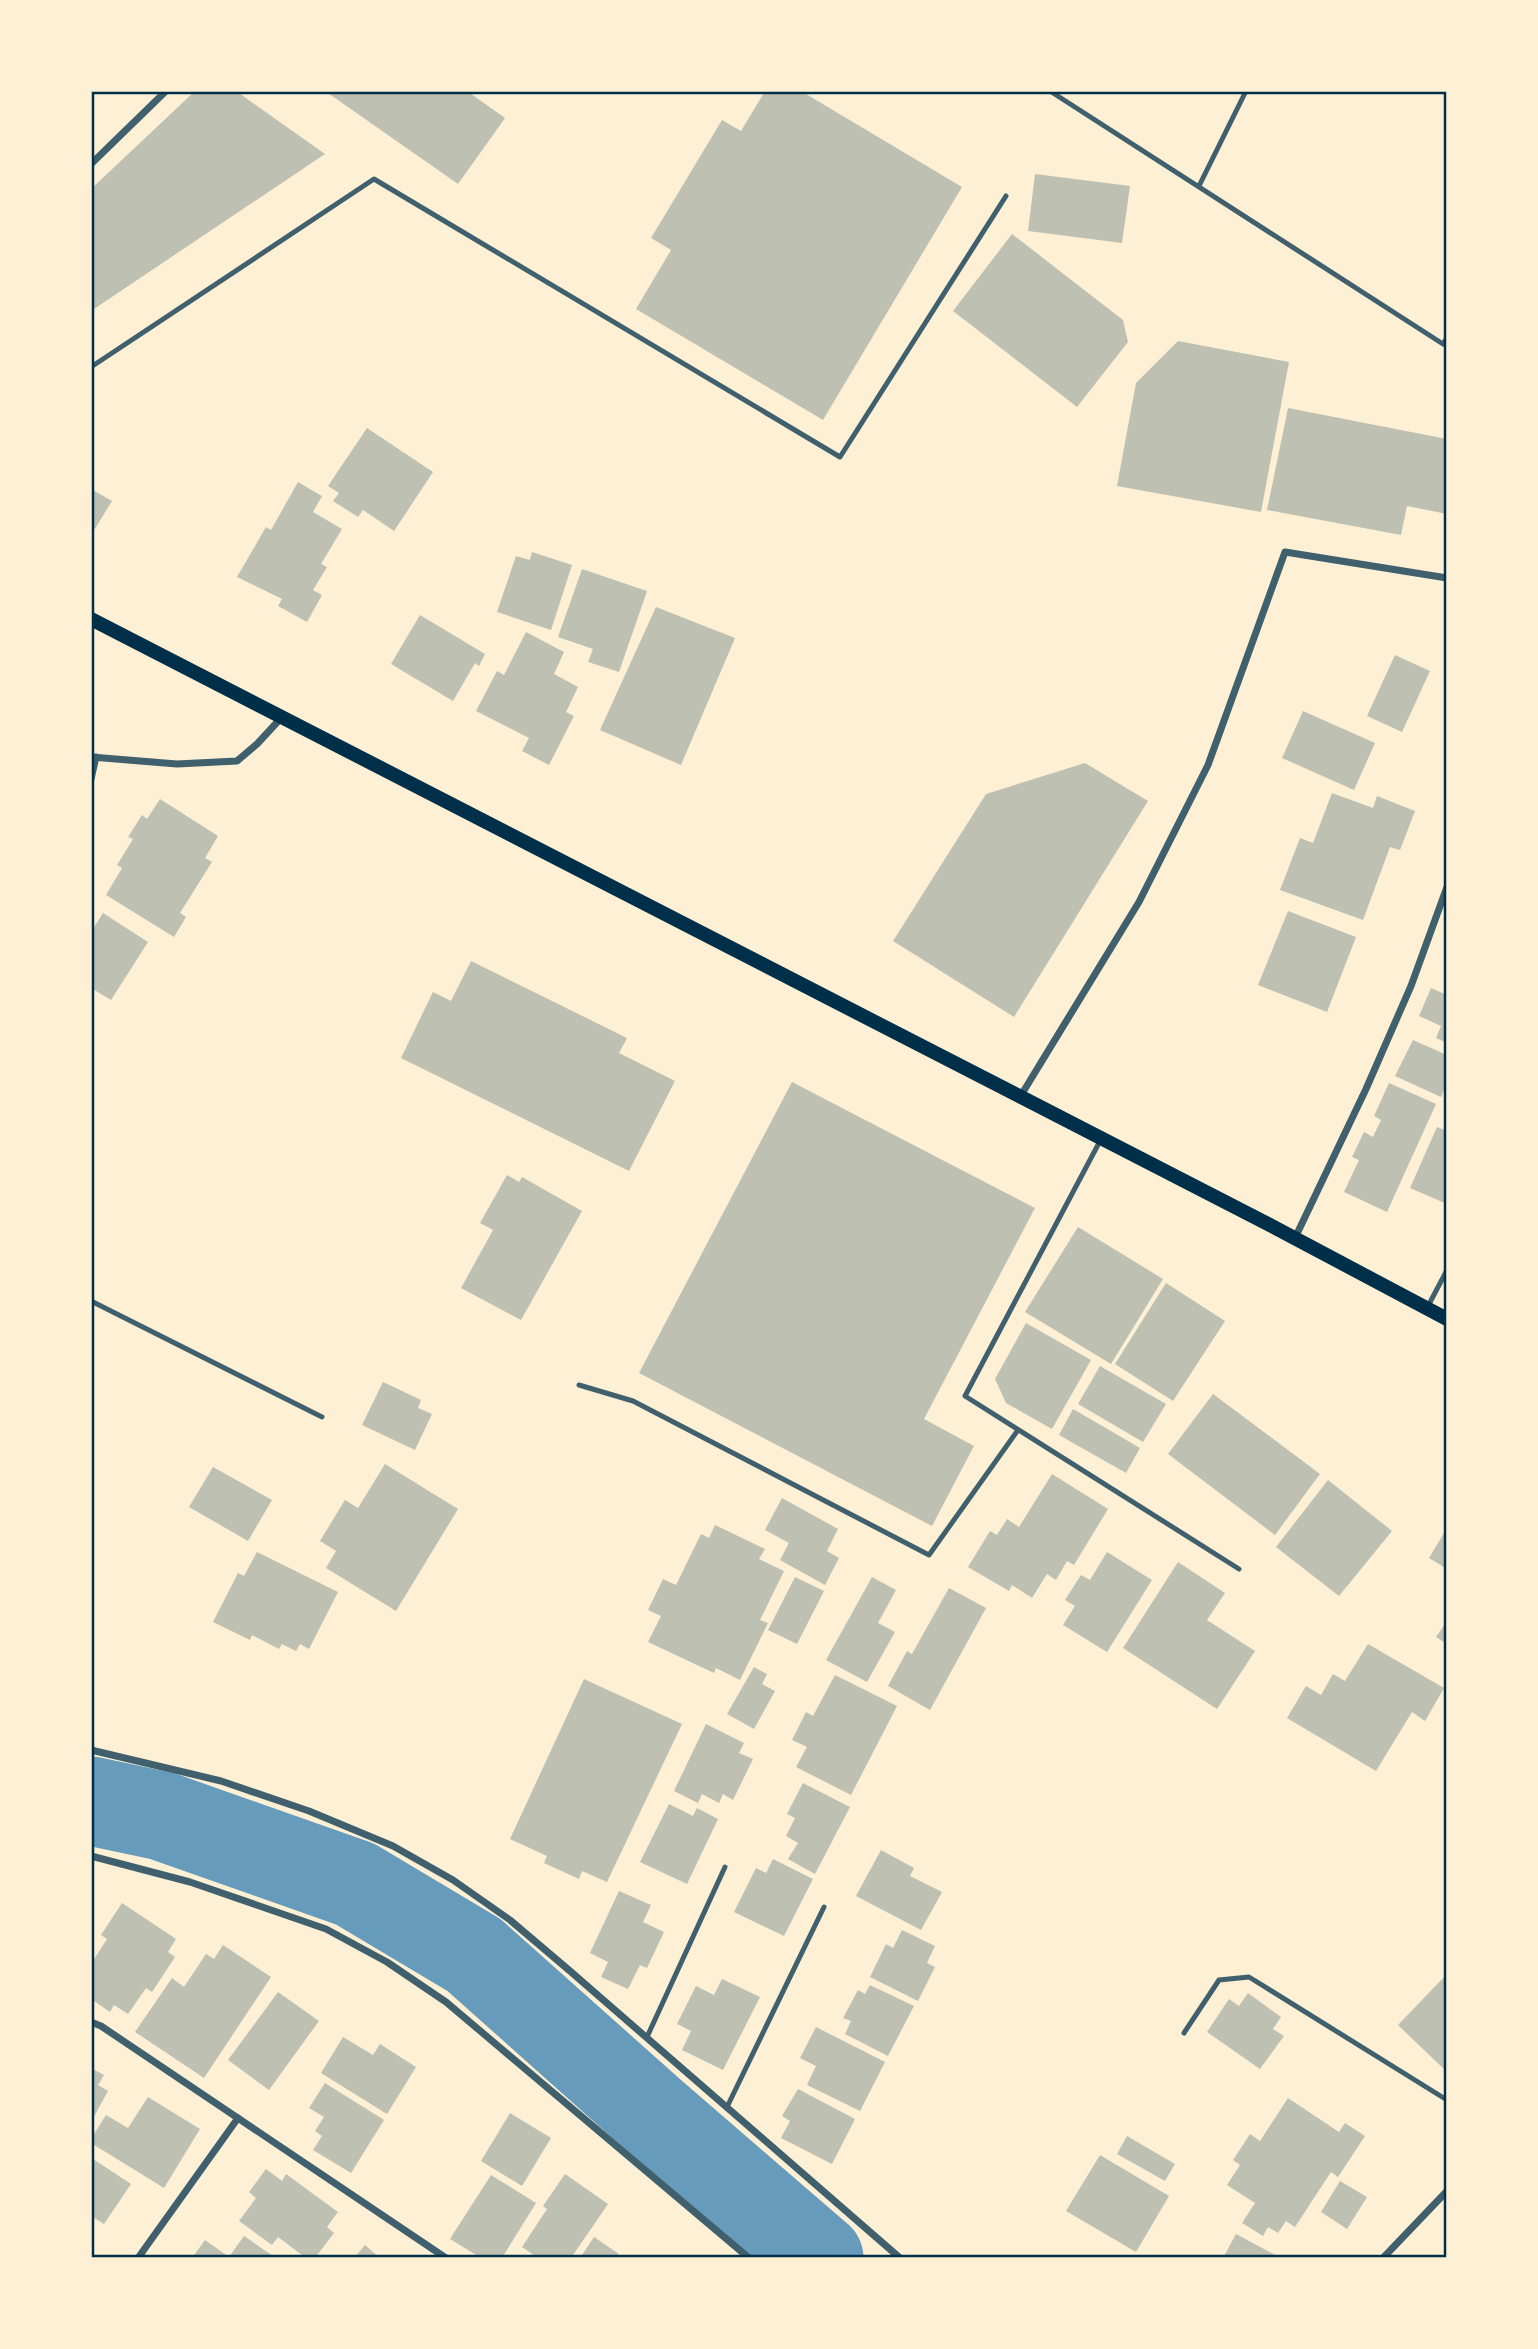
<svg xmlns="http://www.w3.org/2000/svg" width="1538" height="2349" font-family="Poppins,sans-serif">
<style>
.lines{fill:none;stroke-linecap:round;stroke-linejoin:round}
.river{stroke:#669bbc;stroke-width:89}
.building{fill:#bec0b2}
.service{stroke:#3f606c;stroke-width:5}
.minor{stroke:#3f606c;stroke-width:7}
.secondary{stroke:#003049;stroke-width:14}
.neatline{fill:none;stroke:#003049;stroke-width:2.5}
</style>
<rect width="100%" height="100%" fill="#fdf0d5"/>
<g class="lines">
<!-- river -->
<path class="river" d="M91 1801 162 1816 355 1884 474 1955 650 2112 819 2258"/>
</g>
<!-- building -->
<g class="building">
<path d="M195 91H236L325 154 91 311V189Z"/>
<path d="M325 91H467L505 118 458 184Z"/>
<path d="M765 91H801L962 187 823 420 636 309 671 250 651 238 722 120 741 131Z"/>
<path d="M1035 174 1130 186 1122 243 1028 231Z"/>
<path d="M1012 234 1123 320 1128 342 1077 407 953 311Z"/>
<path d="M1178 341 1289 362 1261 512 1117 486 1136 383Z"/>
<path d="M1288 408 1447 439V514L1407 506 1401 535 1267 510Z"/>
<path d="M367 428 433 472 394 531 363 510 358 517 333 501 339 493 328 486Z"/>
<path d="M298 482 322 496 313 512 342 529 321 564 327 567 313 590 322 595 307 622 278 606 282 599 237 577 266 527 271 530Z"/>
<path d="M91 489 112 501 91 535Z"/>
<path d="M532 552 572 565 551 630 497 612 516 556 530 560Z"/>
<path d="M582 569 647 591 619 672 588 662 593 649 558 637Z"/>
<path d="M656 607 735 638 681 765 600 730Z"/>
<path d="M420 615 485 654 479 666 475 663 453 701 391 664Z"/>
<path d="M526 632 564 652 554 674 578 687 566 712 574 716 549 765 522 751 529 738 476 711 497 671 504 675Z"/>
<path d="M1395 655 1430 671 1402 732 1367 716Z"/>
<path d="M1303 711 1375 743 1354 790 1282 758Z"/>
<path d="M1085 763 1148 801 1014 1017 893 941 986 794Z"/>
<path d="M1332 793 1373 808 1377 796 1415 811 1400 850 1390 847 1363 920 1280 890 1300 838 1313 843Z"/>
<path d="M160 799 218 836 205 858 212 862 180 913 186 917 174 937 106 895 122 868 117 865 133 839 128 837 142 815 147 819Z"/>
<path d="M1288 911 1356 937 1327 1012 1258 985Z"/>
<path d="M103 913 148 942 111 1000 91 988V932Z"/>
<path d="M471 961 627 1038 619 1053 675 1081 629 1171 401 1058 433 992 451 1001Z"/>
<path d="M1431 988 1447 995V1043L1436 1038 1441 1026 1419 1016Z"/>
<path d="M1413 1040 1447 1055V1083L1441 1097 1395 1076Z"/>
<path d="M792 1082 1035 1208 924 1419 974 1446 932 1526 639 1373Z"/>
<path d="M1389 1083 1436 1104 1387 1212 1344 1192 1359 1160 1352 1157 1364 1132 1373 1137 1381 1120 1374 1116Z"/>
<path d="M1437 1127 1447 1131V1204L1410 1188Z"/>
<path d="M507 1175 519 1182 522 1177 582 1211 521 1320 461 1288 493 1230 480 1223Z"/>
<path d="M1078 1227 1163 1279 1111 1364 1025 1312Z"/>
<path d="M1166 1283 1225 1321 1173 1401 1115 1364Z"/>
<path d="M1026 1323 1091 1360 1052 1429 1006 1403 995 1379Z"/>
<path d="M1100 1366 1166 1404 1143 1442 1078 1404Z"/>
<path d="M383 1382 421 1400 418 1408 432 1414 415 1450 362 1425Z"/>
<path d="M1213 1394 1320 1474 1275 1535 1168 1454Z"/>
<path d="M1073 1409 1140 1448 1126 1473 1059 1435Z"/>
<path d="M385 1464 458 1509 396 1611 326 1568 336 1551 320 1541 345 1500 358 1508Z"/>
<path d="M213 1467 272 1500 248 1541 189 1507Z"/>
<path d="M1052 1474 1108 1509 1074 1565 1067 1561 1056 1580 1047 1574 1032 1598 1012 1585 1009 1591 968 1567 990 1531 997 1535 1007 1519 1019 1527Z"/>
<path d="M1328 1480 1392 1531 1339 1596 1276 1547Z"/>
<path d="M782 1498 838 1529 827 1551 839 1558 825 1585 780 1560 789 1543 765 1530Z"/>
<path d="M715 1525 765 1549 759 1559 784 1571 760 1620 768 1623 740 1680 716 1668 714 1673 648 1642 661 1616 648 1610 663 1579 676 1585 701 1534 709 1538Z"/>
<path d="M1447 1528V1569L1429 1558Z"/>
<path d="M257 1552 338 1592 309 1649 300 1644 296 1651 282 1644 279 1649 252 1635 250 1640 213 1622 238 1573 244 1576Z"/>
<path d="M1107 1552 1152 1580 1107 1652 1063 1625 1075 1606 1065 1600 1081 1575 1090 1580Z"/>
<path d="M1178 1562 1225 1593 1207 1620 1255 1651 1217 1709 1123 1648Z"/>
<path d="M795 1577 824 1591 797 1644 768 1630Z"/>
<path d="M872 1577 896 1590 878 1623 895 1632 867 1682 826 1660Z"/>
<path d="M949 1588 986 1608 930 1710 888 1686 907 1651 912 1654Z"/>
<path d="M1447 1621V1644L1436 1637Z"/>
<path d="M1368 1644 1444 1688 1425 1721 1412 1712 1376 1771 1287 1718 1306 1686 1321 1695 1333 1674 1345 1681Z"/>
<path d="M754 1667 767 1674 762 1684 775 1691 754 1729 727 1714Z"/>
<path d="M835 1675 897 1706 851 1795 796 1767 807 1747 792 1740 806 1712 813 1716Z"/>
<path d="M584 1679 682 1724 607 1882 582 1871 579 1879 544 1863 547 1856 510 1839Z"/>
<path d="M706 1724 744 1743 739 1753 753 1759 733 1800 723 1794 719 1803 702 1794 698 1803 674 1791Z"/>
<path d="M803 1783 850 1807 815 1874 788 1859 798 1843 786 1836 795 1818 787 1814Z"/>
<path d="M669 1804 693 1816 697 1808 718 1819 687 1884 640 1862Z"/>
<path d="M881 1850 914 1868 910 1876 942 1892 921 1930 856 1896Z"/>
<path d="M773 1859 813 1879 784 1936 734 1912 756 1868 766 1873Z"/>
<path d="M619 1891 651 1905 643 1922 664 1932 647 1968 640 1965 628 1989 601 1977 608 1962 590 1953Z"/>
<path d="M122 1903 176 1939 168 1952 175 1957 152 1992 146 1988 128 2014 114 2005 110 2012 91 1999V1964L107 1939 101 1935Z"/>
<path d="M902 1930 935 1946 927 1963 935 1967 918 2001 870 1977 886 1944 893 1948Z"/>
<path d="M223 1945 271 1977 204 2078 135 2032 172 1978 184 1987 206 1954 214 1959Z"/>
<path d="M1447 1974V2072L1398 2025Z"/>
<path d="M722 1979 760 1997 723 2070 682 2050 691 2031 677 2024 696 1986 714 1995Z"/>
<path d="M870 1985 914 2006 888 2056 845 2034 851 2021 843 2018 858 1990 865 1994Z"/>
<path d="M278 1992 319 2021 269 2090 228 2060Z"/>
<path d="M1248 1993 1281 2017 1273 2029 1284 2036 1260 2069 1207 2032 1229 1999 1239 2006Z"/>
<path d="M816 2027 885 2062 860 2111 807 2085 816 2066 800 2058Z"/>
<path d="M343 2037 373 2055 380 2044 416 2067 387 2114 321 2073Z"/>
<path d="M91 2068 104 2075 98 2085 108 2091 91 2122Z"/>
<path d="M325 2083 384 2120 351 2173 313 2150 322 2136 315 2131 324 2117 309 2108Z"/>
<path d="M798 2089 855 2119 832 2164 781 2138 790 2121 782 2116Z"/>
<path d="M148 2097 200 2129 164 2188 91 2143V2139L106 2115 128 2128Z"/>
<path d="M1288 2098 1339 2132 1345 2123 1365 2136 1338 2177 1331 2172 1295 2227 1286 2221 1278 2233 1268 2227 1263 2236 1242 2223 1255 2203 1227 2185 1240 2165 1233 2160 1250 2134 1260 2141Z"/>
<path d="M510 2113 551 2138 522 2186 481 2161Z"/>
<path d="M1127 2136 1175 2164 1165 2181 1117 2154Z"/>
<path d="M1100 2155 1169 2196 1136 2252 1066 2211Z"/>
<path d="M93 2159 131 2184 104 2224 91 2216V2162Z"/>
<path d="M266 2169 282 2181 286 2174 338 2212 327 2227 334 2233 315 2258H306L278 2237 272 2245 239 2221 256 2198 249 2192Z"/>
<path d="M565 2174 608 2204 571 2258H538L522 2247 547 2209 543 2206Z"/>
<path d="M491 2175 536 2203 502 2258H481L450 2239Z"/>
<path d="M1340 2181 1367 2197 1347 2229 1321 2212Z"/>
<path d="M1236 2234 1281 2258H1223Z"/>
<path d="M244 2236 276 2258H192L205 2240 229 2257Z"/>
<path d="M594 2237 619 2254 616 2258H580Z"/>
<path d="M365 2245 380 2258H354Z"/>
</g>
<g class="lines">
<!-- service -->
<g class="service">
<path d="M1050 91 1443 344 1447 338"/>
<path d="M1199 186 1246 91"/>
<path d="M91 367 374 179 840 457 1006 196"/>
<path d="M1100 1141 965 1396 1239 1569"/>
<path d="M91 1301 322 1417"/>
<path d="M1427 1308 1447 1270"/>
<path d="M579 1385 633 1401 929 1555 1018 1430"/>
<path d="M1184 2033 1219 1980 1249 1977 1447 2100"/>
<path d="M647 2037 725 1867"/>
<path d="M727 2107 824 1907"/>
</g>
<!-- minor -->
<g class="minor">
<path d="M91 164 166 91"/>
<path d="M91 757 177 764 237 761 257 744 282 717"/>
<path d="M91 779 96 757"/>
<path d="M1020 1097 1139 902 1208 765 1285 552 1447 578"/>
<path d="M1295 1238 1366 1089 1411 986 1447 887"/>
<path d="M91 1750 221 1781 309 1811 393 1846 453 1880 510 1920 570 1971 900 2258"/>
<path d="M91 1856 190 1882 326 1929 387 1962 446 2002 749 2258"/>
<path d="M91 2022 101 2026 446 2258"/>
<path d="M138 2258 238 2118"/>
<path d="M1383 2258 1447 2191"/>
</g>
<!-- secondary -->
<path class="secondary" d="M91 619 1268 1224 1447 1319"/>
</g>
<!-- border -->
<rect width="1538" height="2349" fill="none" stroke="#fdf0d5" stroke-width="186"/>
<rect x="93" y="93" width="1352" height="2163" class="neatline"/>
</svg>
